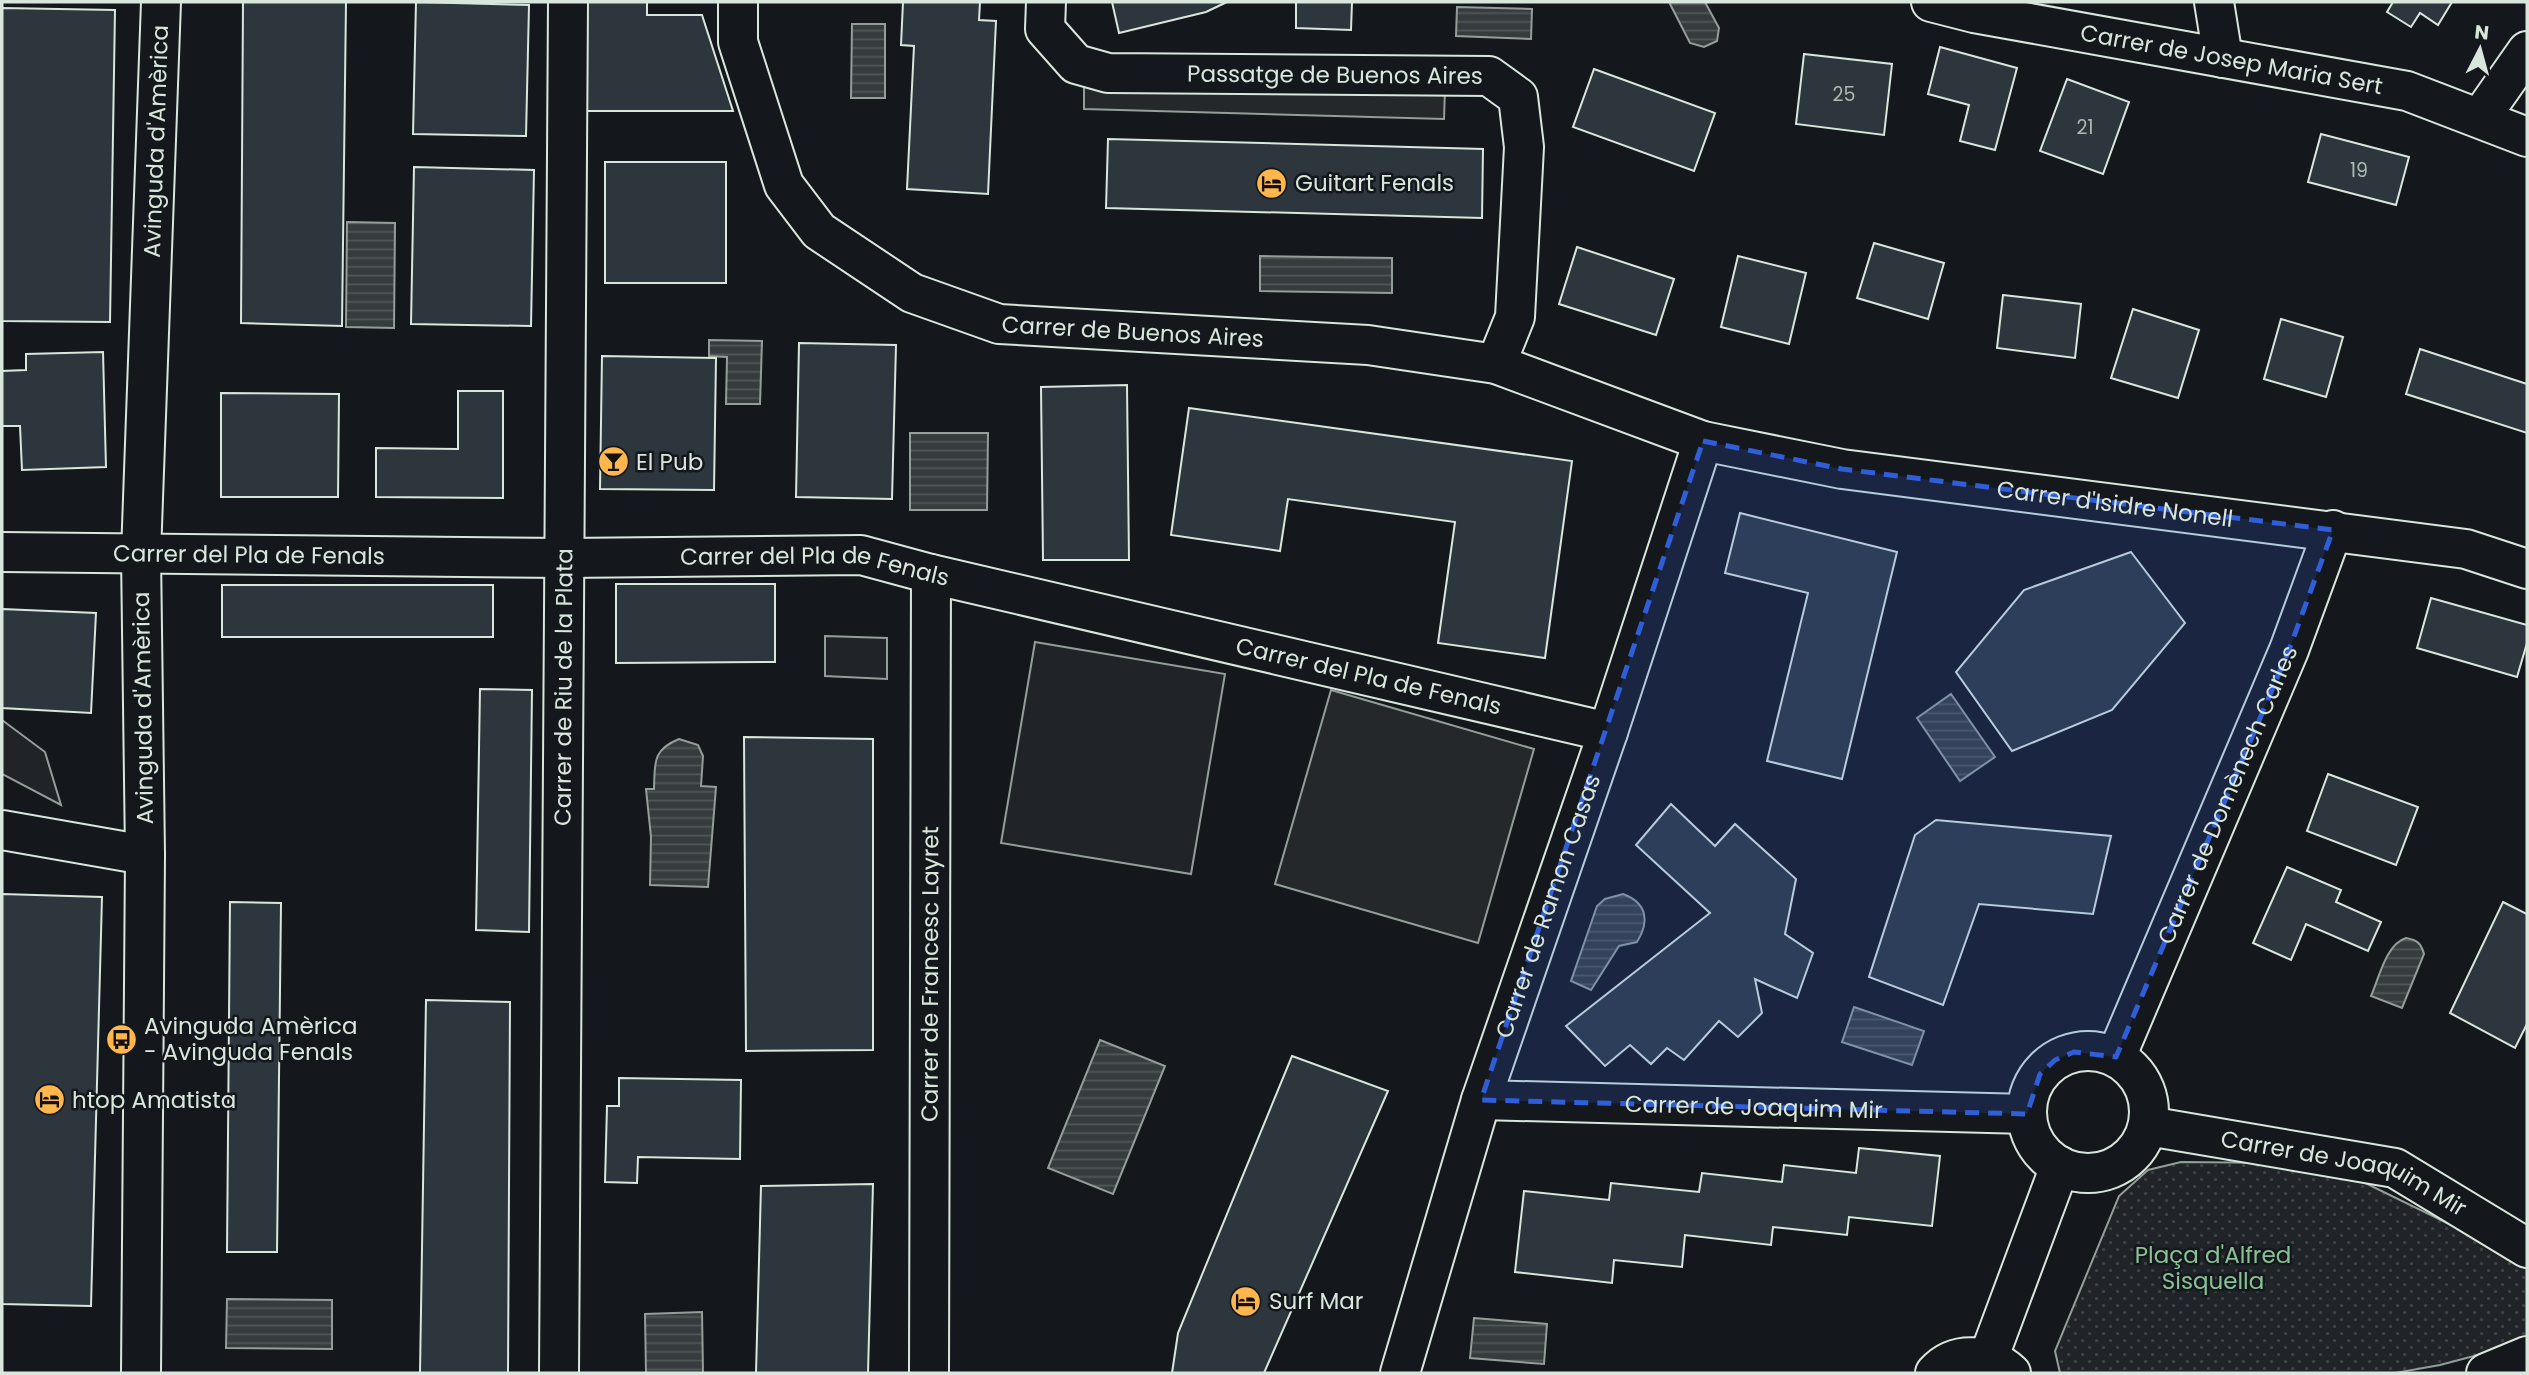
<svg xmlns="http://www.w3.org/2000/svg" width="2529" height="1375" font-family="Poppins,sans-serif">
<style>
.grass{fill:#202428;stroke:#939e99;stroke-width:2}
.park{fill:url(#park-dots);stroke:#939e99;stroke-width:2}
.parking{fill:#24282b;stroke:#939e99;stroke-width:2}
.water{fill:url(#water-rules);stroke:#939e99;stroke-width:2}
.building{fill:#2c363c;stroke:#d8e6dc;stroke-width:2}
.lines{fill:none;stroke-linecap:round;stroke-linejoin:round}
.minor-casing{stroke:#d8e6dc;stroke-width:42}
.minor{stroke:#14181c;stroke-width:38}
.marked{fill:#305dd8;fill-opacity:0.2;stroke:#305dd8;stroke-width:5;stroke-dasharray:14 9;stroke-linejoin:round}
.labels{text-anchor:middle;stroke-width:5;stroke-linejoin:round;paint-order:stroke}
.number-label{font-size:19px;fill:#adbab4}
.street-label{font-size:23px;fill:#d8e6dc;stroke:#14181c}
.poi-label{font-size:23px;fill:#d8e6dc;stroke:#14181c;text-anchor:start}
.park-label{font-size:23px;fill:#8ac095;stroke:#14181c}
</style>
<defs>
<pattern id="park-dots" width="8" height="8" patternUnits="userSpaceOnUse" patternTransform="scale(1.75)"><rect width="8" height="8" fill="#202428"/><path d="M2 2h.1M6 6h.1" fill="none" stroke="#404447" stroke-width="1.8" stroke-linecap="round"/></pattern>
<pattern id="water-rules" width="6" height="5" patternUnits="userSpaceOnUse" patternTransform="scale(1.75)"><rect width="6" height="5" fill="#363b3e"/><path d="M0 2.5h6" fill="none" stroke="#525759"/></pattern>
</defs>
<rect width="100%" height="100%" fill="#14181c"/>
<!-- grass -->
<g class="grass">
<path d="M825 636 887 638V679L825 676Z"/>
<path d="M1035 642 1225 674 1191 874 1001 843Z"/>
<path d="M2 720 45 752 61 805 2 774Z"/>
</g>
<!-- park -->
<path class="park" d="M2181 1162 2291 1163 2351 1176 2527 1262V1342L2440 1365 2395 1373H2060L2055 1351 2119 1196 2148 1170Z"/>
<!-- parking -->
<g class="parking">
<path d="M1084 80 1445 89 1444 119 1084 109Z"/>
<path d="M1331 690 1534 749 1478 943 1275 884Z"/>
</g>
<!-- water -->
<g class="water">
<path d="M1669 2H1705L1719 28 1717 41 1704 47 1690 43Z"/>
<path d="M1457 7 1532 9 1531 39 1456 36Z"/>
<path d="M852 24H885V98H851Z"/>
<path d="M347 222 395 223 394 328 346 327Z"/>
<path d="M1260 256 1392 258V293L1260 291Z"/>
<path d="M709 340 762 341 760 404H726L727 357 709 356Z"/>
<path d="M910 433H988L987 510H910Z"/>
<path d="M1951 694 1995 757 1960 781 1917 718Z"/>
<path d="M679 739 698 745 703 756 701 786 716 787 708 887 650 885 651 837 646 789H654C655 763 652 750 679 739Z"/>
<path d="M1623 894C1647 903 1650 921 1637 942L1619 946 1591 990 1571 981 1597 906 1605 899Z"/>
<path d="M2406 938C2417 940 2421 943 2424 954L2402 1008 2371 996C2379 978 2386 944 2406 938Z"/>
<path d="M1854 1007 1924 1031 1912 1065 1842 1042Z"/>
<path d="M1100 1040 1165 1066 1113 1194 1048 1168Z"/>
<path d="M227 1299 332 1300V1349L226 1348Z"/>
<path d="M702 1312 703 1373H646L645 1314Z"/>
<path d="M1474 1318 1547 1324 1544 1364 1470 1358Z"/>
</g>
<!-- building -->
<g class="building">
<path d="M243 2H346L342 326 241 323Z"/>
<path d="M416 2 529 5 526 136 413 134Z"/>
<path d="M582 2H647V15H702L733 111H585Z"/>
<path d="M903 2H980L979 20 996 21 988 194 907 189 914 46 901 45Z"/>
<path d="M1112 2H1227L1206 12 1119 33Z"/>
<path d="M1296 2H1352L1351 30 1296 28Z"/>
<path d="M2393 2H2452L2438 25 2420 13 2411 27 2387 12Z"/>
<path d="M2 8 115 10 110 322 2 321Z"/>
<path d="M1940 47 2017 68 1995 150 1960 141 1969 105 1928 94Z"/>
<path d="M1804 54 1892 64 1884 135 1796 124Z"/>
<path d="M1594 69 1715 113 1694 171 1573 127Z"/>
<path d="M2067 79 2129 102 2103 174 2040 151Z"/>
<path d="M2321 134 2409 157 2396 205 2308 182Z"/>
<path d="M1108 139 1483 149 1482 218 1106 208Z"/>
<rect x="605" y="162" width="121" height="121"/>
<path d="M414 167 534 170 531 326 411 324Z"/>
<path d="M1874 243 1944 263 1928 319 1857 298Z"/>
<path d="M1577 247 1674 279 1656 335 1559 304Z"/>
<path d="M1738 256 1806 273 1789 344 1721 327Z"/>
<path d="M2003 295 2081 304 2075 358 1997 348Z"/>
<path d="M2133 309 2199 330 2178 398 2111 378Z"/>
<path d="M2281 319 2343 337 2326 397 2264 379Z"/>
<path d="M799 343 896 345 892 499 796 497Z"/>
<path d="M2420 349 2527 384V433L2406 394Z"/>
<path d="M103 352 106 467 22 470 20 426H2V371L26 370V354Z"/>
<path d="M602 356 716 358 714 490 600 489Z"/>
<path d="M1127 385 1129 560H1043L1041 387Z"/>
<path d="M458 391H503V498L376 497V448L458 449Z"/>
<path d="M221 393 339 394 338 497H221Z"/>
<path d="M1189 408 1572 461 1545 658 1438 643 1455 522 1288 499 1280 551 1171 535Z"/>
<path d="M1740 513 1897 552 1842 779 1767 761 1808 593 1725 573Z"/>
<path d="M2131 552 2185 623 2112 710 2012 751 1956 672 2024 590Z"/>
<path d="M616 584H775V662L616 663Z"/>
<rect x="222" y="585" width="271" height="52"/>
<path d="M2431 598 2527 625V643L2517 677 2417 648Z"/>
<path d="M2 609 96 613 91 713 2 708Z"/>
<path d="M480 689 532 690 529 932 476 930Z"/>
<path d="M744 737 873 739V1050L746 1051Z"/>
<path d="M2328 774 2418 807 2396 865 2307 831Z"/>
<path d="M1671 804 1715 846 1735 824 1796 879 1785 934 1813 953 1797 998 1755 979 1762 1013 1738 1037 1719 1021 1684 1060 1667 1048 1651 1064 1630 1045 1605 1066 1566 1026 1710 913 1636 845Z"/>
<path d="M1936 820 2111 836 2093 914 1979 904 1943 1005 1869 977 1915 835Z"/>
<path d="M2287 867 2341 890 2336 902 2381 922 2368 951 2306 924 2291 960 2253 943Z"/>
<path d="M2 894 102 897 91 1306 2 1304Z"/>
<path d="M230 902 281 903 277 1252H227Z"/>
<path d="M2503 902 2527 914V1024L2515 1048 2450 1013Z"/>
<path d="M426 1000 510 1002 508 1373H420Z"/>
<path d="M1292 1056 1388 1091 1264 1373H1172L1178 1333Z"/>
<path d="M619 1078 741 1080 740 1159 638 1157 637 1183 605 1182 607 1106H619Z"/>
<path d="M1859 1148 1940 1156 1932 1226 1849 1217 1847 1235 1773 1227 1771 1245 1685 1235 1682 1267 1614 1260 1612 1283 1515 1272 1524 1191 1609 1200 1611 1183 1699 1192 1702 1173 1782 1182 1784 1165 1856 1173Z"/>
<path d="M873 1184 868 1373H756L761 1186Z"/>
</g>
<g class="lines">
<defs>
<g id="minor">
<path id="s1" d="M738 2V42L784 185 819 231 912 293 999 324 1368 345 1496 364 1703 441 1842 469 2466 549 2527 569"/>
<path id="s2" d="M1046 2 1045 29 1076 64 1108 73 1489 76 1518 97 1524 147 1515 317 1496 364"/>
<path id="s3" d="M1931 2 1974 13 2407 91 2527 137"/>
<path d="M2214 2 2223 58"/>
<path d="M2480 118 2527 51"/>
<path id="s4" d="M2 552 565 558 861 555 931 574 1608 732"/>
<path d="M2 830 145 855"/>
<circle cx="2088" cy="1112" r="61"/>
<path id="s5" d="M2116 1057 2289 650 2333 530"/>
<path id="s6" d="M1481 1100 2027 1114"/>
<path id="s7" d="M2148 1126 2395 1168 2527 1248"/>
<path d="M1988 1359 2060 1166"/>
<path id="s8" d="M141 1373 145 855 141 554 161 2"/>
<path id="s9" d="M559 1373 568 2"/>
<path id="s10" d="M929 1373 931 574"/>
<path id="s11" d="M1400 1373 1481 1100 1608 732 1703 441"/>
<path d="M1935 1373C1956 1350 1990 1354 2011 1373"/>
<path d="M2486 1373 2527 1356"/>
</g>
</defs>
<!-- minor casing -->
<use href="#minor" class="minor-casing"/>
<!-- minor -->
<use href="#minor" class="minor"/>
</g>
<!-- marked area -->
<path class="marked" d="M1703 441 1842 469 2333 530 2289 650 2116 1057 2074 1052 2055 1060 2040 1074 2027 1114 1481 1100Z"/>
<!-- icons -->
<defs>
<symbol id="hotel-disc" viewBox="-11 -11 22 22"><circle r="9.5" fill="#ffb74d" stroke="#14181c"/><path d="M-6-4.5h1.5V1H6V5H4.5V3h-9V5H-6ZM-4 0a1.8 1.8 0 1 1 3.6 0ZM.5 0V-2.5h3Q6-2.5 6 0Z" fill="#111"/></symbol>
<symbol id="bar-disc" viewBox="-11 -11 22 22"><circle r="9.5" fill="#ffb74d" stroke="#14181c"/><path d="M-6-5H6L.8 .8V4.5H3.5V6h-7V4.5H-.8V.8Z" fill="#111"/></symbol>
<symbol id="bus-disc" viewBox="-11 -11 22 22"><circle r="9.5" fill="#ffb74d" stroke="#14181c"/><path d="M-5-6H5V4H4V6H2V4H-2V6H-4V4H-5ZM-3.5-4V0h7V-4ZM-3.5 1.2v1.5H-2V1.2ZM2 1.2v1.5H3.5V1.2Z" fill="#111"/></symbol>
</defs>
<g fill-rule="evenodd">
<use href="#hotel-disc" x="1254" y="166" width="35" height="35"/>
<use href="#bar-disc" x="596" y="444" width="35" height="35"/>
<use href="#bus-disc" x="104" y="1022" width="35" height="35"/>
<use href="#hotel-disc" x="32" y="1082" width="35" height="35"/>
<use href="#hotel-disc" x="1228" y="1284" width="35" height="35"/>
</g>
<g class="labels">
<!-- number labels -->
<g class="number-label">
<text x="1844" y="101">25</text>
<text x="2085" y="134">21</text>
<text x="2359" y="177">19</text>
</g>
<!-- street labels -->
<g class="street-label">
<text dy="8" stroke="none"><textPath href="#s3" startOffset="306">Carrer de Josep Maria Sert</textPath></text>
<text dy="8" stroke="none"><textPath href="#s2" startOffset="334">Passatge de Buenos Aires</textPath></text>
<text dy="8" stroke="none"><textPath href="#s8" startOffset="1232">Avinguda d'Amèrica</textPath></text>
<text dy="8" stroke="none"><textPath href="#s1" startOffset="586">Carrer de Buenos Aires</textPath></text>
<text dy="8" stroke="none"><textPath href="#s1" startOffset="1589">Carrer d'Isidre Nonell</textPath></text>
<text dy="8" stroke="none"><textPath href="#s4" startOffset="247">Carrer del Pla de Fenals</textPath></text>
<text dy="8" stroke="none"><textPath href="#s4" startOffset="814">Carrer del Pla de Fenals</textPath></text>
<text dy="8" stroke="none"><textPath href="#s4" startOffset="1381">Carrer del Pla de Fenals</textPath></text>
<text dy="8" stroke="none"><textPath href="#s9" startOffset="686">Carrer de Riu de la Plata</textPath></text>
<text transform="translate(143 708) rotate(-91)" y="8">Avinguda d'Amèrica</text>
<text dy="8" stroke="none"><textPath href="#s5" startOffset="285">Carrer de Domènech Carles</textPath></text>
<text dy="8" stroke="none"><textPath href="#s11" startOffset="490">Carrer de Ramon Casas</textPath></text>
<text dy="8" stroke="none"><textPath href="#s10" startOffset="399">Carrer de Francesc Layret</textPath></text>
<text dy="8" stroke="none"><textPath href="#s6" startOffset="273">Carrer de Joaquim Mir</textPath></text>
<text dy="8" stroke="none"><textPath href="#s7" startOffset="203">Carrer de Joaquim Mir</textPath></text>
</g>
<!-- poi labels -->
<g class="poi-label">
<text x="1295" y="191">Guitart Fenals</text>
<text x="636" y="470">El Pub</text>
<text x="144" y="1034">Avinguda Amèrica<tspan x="144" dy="26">- Avinguda Fenals</tspan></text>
<text x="72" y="1108">htop Amatista</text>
<text x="1269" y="1309">Surf Mar</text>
</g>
<!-- park labels -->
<g class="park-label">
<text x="2213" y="1263">Plaça d'Alfred<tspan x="2213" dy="26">Sisquella</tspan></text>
</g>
</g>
<!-- border -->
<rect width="2529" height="1375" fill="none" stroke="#d8e6dc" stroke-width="7"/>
<!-- north arrow -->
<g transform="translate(2480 49) rotate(6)" stroke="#14181c" stroke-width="5" paint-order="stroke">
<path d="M0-5L12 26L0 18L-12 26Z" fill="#d8e6dc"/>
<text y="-10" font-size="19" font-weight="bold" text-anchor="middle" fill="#d8e6dc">N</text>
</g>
</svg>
